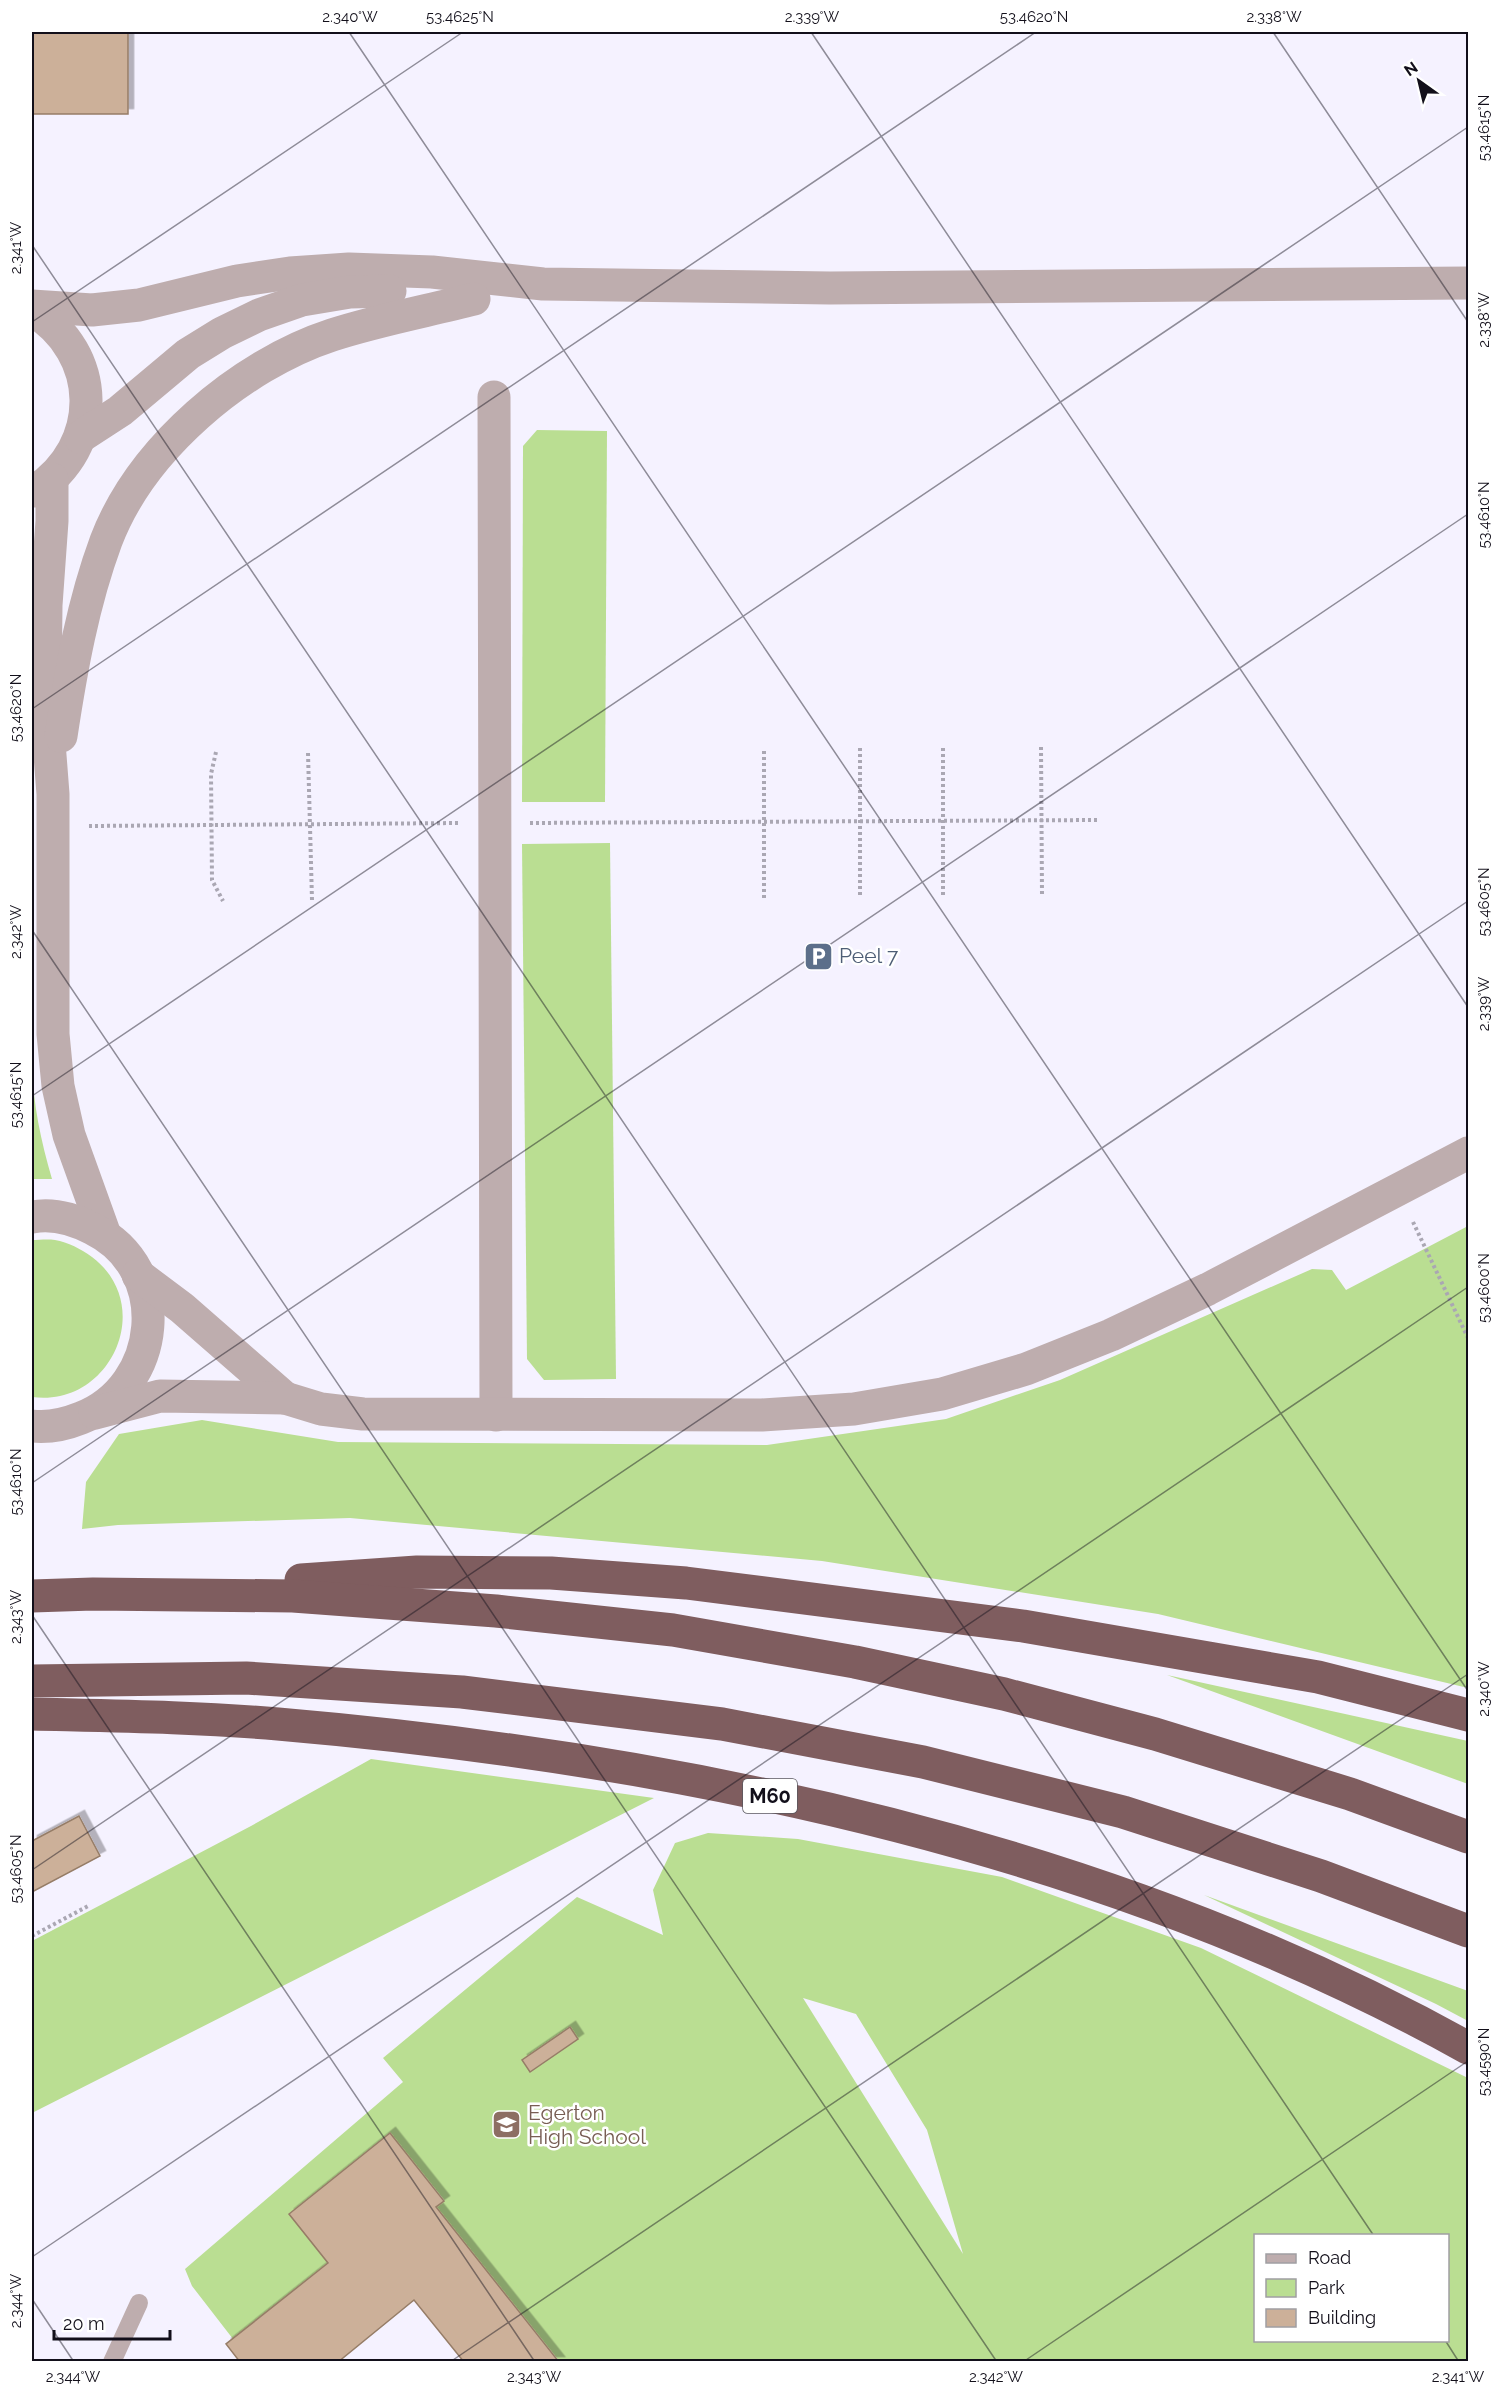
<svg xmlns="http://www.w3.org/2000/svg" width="1500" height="2393" font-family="Raleway,sans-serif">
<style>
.green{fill:#bade92;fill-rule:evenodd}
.building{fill:#ccb099;stroke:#967d67;stroke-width:1.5;filter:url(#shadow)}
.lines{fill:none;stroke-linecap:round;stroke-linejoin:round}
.path{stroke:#aaa7b3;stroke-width:4;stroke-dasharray:3 3;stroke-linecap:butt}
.lane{stroke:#beadae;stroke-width:18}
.street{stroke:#beadae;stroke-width:33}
.highway{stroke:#7f5d5f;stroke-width:33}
.ticks{fill:none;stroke:#120f1a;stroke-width:1.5;stroke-opacity:0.45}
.labels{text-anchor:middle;stroke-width:5;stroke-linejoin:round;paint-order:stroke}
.shield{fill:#fff;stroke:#59575f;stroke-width:1.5}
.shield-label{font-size:20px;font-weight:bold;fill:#120f1a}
.service-label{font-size:21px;fill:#4e5e75;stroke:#fff;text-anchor:start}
.education-label{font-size:21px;fill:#785e54;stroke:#fff;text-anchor:start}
.neatline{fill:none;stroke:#120f1a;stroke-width:2}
.ticks-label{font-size:15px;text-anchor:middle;fill:#120f1a}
</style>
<defs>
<filter id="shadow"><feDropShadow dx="5.5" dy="-5.5" stdDeviation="0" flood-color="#0004"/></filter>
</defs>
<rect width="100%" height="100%" fill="#f5f2ff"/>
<!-- green -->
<g class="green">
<path d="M537 430 607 431 605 802H522L523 446Z"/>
<path d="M610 843 616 1379 544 1380 527 1359 522 844Z"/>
<path d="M32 1065C33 1104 41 1141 52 1179H32Z"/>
<path d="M1468 1226V1688L1158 1614 822 1561 350 1518 118 1525 82 1529 86 1482 119 1434 202 1420 338 1442 767 1445 946 1419 1060 1380 1312 1269 1332 1270 1346 1290Z"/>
<path d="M32 1240C39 1240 47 1239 55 1240 68 1242 81 1249 92 1257 157 1306 110 1408 32 1397Z"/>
<path d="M1167 1675 1468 1741V1784Z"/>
<path d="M371 1759 654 1798 32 2113V1941L251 1826Z"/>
<path d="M708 1833 798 1839 1002 1877 1201 1948 1468 2078V2361H559L436 2207 444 2200 390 2133 289 2214 328 2263 233 2339 192 2286 185 2269 403 2082 383 2058 577 1897 663 1935 653 1890 675 1843ZM803 1998 856 2014 927 2130 963 2254ZM1256 2236H1448V2340H1256Z"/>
<path d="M1204 1895 1468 1991V2021L1436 2004Z"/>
</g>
<!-- building -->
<g class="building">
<rect x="32" y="32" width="96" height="82"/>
<path d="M79 1816 100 1856 32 1892V1841Z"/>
<path d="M570 2027 578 2039 530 2072 522 2060Z"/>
<path d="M390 2133 444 2201 436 2207 559 2362H464L414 2300 338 2362H240L226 2344 328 2263 289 2214Z"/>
</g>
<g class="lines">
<!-- path -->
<g class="path">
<path d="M1041 747 1042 894"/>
<path d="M860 748V897"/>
<path d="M216 752 211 774 212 880 223 901"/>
<path d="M308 753 312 900"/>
<path d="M530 823 1097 820"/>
<path d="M89 826 460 823"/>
<path d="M943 895V748"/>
<path d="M764 898V748"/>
<path d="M1413 1222 1468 1338"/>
<path d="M32 1936 90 1905"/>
</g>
<!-- lane -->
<path class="lane" d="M112 2362 139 2303"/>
<!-- street -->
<g class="street">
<path d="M32 306 92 310 139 305 237 281 290 273 349 269 432 272 543 284 830 288 1468 283"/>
<path d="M32 310C103 353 104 446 35 491"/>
<path d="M494 397 496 1415"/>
<path d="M80 437 120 411 188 354 222 333 259 315 302 300 350 292 390 291"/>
<path d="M52 479V521L46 605 45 691 53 794V1034L58 1086 69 1135 105 1235"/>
<path d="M61 736C71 670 83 603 106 541 141 449 240 365 332 335 378 320 427 311 474 299"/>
<path d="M32 1217C53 1213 74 1219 93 1229 174 1269 162 1387 81 1418 66 1424 48 1428 32 1426"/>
<path d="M138 1275 182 1308 285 1398"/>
<path d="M95 1413 160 1396 285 1398 321 1409 363 1414 762 1415 854 1409 942 1394 1026 1369 1111 1335 1208 1289 1468 1153"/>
</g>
<!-- highway -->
<g class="highway">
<path d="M301 1580 417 1572 551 1573 686 1583 1023 1626 1318 1677 1468 1715"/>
<path d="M32 1596 93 1594 293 1596 496 1611 673 1630 855 1662 1004 1694 1155 1734 1350 1794 1468 1837"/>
<path d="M32 1681 246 1678 462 1692 722 1724 923 1762 1123 1812 1321 1876 1468 1931"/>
<path d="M32 1714C114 1716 196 1717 278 1724 685 1759 1109 1848 1468 2048"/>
</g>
</g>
<!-- ticks -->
<path class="ticks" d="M349 32 1468 1691M811 32 1468 1007M1273 32 1468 322M32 245 1374 2236M32 322 463 32M32 709 1036 32M32 930 997 2362M32 1096 1468 127M32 1483 1468 514M32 1615 535 2362M32 1870 1468 901M32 2257 1468 1287M32 2299 74 2362M1445 2340 1459 2362M450 2362 1468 1674M1023 2362 1468 2061"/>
<!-- icons -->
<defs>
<symbol id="parking-square" viewBox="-11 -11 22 22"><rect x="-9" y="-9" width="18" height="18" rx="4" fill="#5c6f8a" stroke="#fff"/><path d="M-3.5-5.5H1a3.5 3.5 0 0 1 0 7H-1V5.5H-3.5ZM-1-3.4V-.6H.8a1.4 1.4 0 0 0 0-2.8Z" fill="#fff"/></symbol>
<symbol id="school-square" viewBox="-11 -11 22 22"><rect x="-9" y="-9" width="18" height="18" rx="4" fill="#8d6e63" stroke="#fff"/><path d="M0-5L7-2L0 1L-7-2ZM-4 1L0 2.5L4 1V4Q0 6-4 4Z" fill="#fff"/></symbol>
</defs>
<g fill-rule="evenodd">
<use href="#parking-square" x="802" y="940" width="33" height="33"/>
<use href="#school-square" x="490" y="2108" width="33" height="33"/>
</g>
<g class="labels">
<!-- shield labels -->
<rect class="shield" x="743" y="1779" width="54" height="34" rx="4.5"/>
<g class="shield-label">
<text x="770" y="1803">M60</text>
</g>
<!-- service labels -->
<g class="service-label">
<text x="839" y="963">Peel 7</text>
</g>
<!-- education labels -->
<g class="education-label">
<text x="528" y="2120">Egerton<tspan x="528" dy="24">High School</tspan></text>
</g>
</g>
<!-- border -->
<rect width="1500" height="2393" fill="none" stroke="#ffffff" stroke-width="66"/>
<!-- legend -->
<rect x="1254" y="2234" width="195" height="108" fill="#ffffff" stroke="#a09fa3" stroke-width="1.5"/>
<rect x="1266" y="2254" width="30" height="9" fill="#beadae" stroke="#a09fa3" stroke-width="1.5"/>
<text x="1308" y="2264" font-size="18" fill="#120f1a">Road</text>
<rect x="1266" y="2279" width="30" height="18" fill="#bade92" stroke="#a09fa3" stroke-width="1.5"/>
<text x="1308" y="2294" font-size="18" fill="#120f1a">Park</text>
<rect x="1266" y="2309" width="30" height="18" fill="#ccb099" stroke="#a09fa3" stroke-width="1.5"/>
<text x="1308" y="2324" font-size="18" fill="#120f1a">Building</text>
<!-- north arrow -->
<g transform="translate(1419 81) rotate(326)" stroke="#ffffff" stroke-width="4.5" paint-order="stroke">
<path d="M0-4.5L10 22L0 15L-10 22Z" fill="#120f1a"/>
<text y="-9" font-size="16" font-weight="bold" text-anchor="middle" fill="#120f1a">N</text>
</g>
<!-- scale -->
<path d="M54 2330v9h116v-9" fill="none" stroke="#120f1a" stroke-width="3"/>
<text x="63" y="2330" font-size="18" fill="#120f1a" stroke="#ffffff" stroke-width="4.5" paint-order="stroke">20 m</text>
<rect x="33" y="33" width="1434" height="2327" class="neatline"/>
<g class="ticks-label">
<text x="350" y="22">2.340°W</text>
<text x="460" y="22">53.4625°N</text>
<text x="812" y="22">2.339°W</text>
<text x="1034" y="22">53.4620°N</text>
<text x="1274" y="22">2.338°W</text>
<text transform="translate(1484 128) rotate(-90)" y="5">53.4615°N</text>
<text transform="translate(16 248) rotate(-90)" y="5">2.341°W</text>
<text transform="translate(1484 320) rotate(-90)" y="5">2.338°W</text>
<text transform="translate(1484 515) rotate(-90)" y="5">53.4610°N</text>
<text transform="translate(16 708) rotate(-90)" y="5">53.4620°N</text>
<text transform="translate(1484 902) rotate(-90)" y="5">53.4605°N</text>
<text transform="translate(16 932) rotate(-90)" y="5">2.342°W</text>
<text transform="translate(1484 1004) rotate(-90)" y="5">2.339°W</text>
<text transform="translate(16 1095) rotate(-90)" y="5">53.4615°N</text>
<text transform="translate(1484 1288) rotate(-90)" y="5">53.4600°N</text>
<text transform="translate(16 1482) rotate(-90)" y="5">53.4610°N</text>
<text transform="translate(16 1617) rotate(-90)" y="5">2.343°W</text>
<text transform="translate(1484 1689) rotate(-90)" y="5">2.340°W</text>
<text transform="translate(16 1869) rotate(-90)" y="5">53.4605°N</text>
<text transform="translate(1484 2062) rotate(-90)" y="5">53.4590°N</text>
<text transform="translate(16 2301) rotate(-90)" y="5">2.344°W</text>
<text x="73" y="2382">2.344°W</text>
<text x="534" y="2382">2.343°W</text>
<text x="996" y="2382">2.342°W</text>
<text x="1458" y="2382">2.341°W</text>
</g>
</svg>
